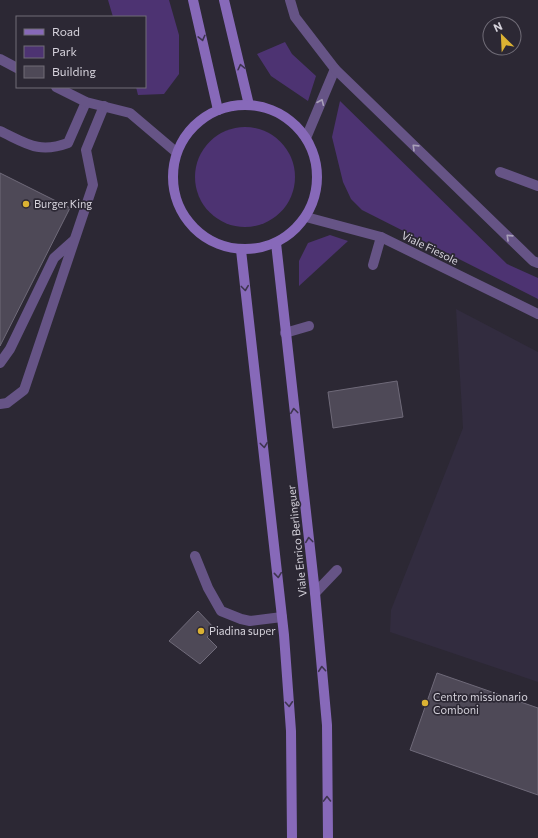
<svg xmlns="http://www.w3.org/2000/svg" width="538" height="838" font-family="Commissioner,sans-serif">
<style>
.built{fill:#322c3f}
.green{fill:#4d3372}
.building{fill:#4e4957;stroke:#6f6a79}
.lines{fill:none;stroke-linecap:round;stroke-linejoin:round}
.lane{stroke:#665486;stroke-width:10}
.street{stroke:#665486;stroke-width:10}
.secondary{stroke:#8769b9;stroke-width:10}
.oneway{stroke:#3e354f}
.oneway2{stroke:#a9a0b9}
.poi-dot{fill:#dbb233;stroke:#2c2834;stroke-width:1.5}
.labels{text-anchor:middle;stroke-width:3.5;stroke-linejoin:round;paint-order:stroke}
.poi-label{font-size:11px;fill:#d5d2db;stroke:#2c2834;text-anchor:start}
.street-label{font-size:11px;fill:#d5d2db;stroke:#2c2834}
</style>
<rect width="100%" height="100%" fill="#2c2834"/>
<!-- built -->
<path class="built" d="M456 309 538 352V682L390 632 391 610 463 428Z"/>
<!-- green -->
<g class="green">
<path d="M108 0H169L179 35V74L164 94 138 95 136 87H145V17H113Z"/>
<path d="M285 42 292 54 316 76 308 101 271 76 257 54Z"/>
<path d="M340 101 507 264 538 278V299L362 210 351 199 343 182 332 137Z"/>
<circle cx="245" cy="177" r="50"/>
<path d="M330 235 348 241 299 286V261L308 243Z"/>
</g>
<!-- building -->
<g class="building">
<path d="M0 173 70 208 0 346Z"/>
<path d="M397 381 403 417 333 428 328 392Z"/>
<path d="M198 611 215 629 207 637 217 647 200 664 169 641Z"/>
<path d="M437 673 538 708V795L410 750Z"/>
</g>
<g class="lines">
<!-- lane -->
<g class="lane">
<path d="M290 0 295 17 335 69 306 138"/>
<path d="M335 69 533 261 538 263"/>
<path d="M0 131C26 143 38 154 68 143L86 102"/>
<path d="M500 172 538 186"/>
<path d="M373 265 381 237"/>
<path d="M285 333 309 326"/>
<path d="M0 363 10 349 54 258 73 241"/>
<path d="M0 404 7 403 24 390 93 185 86 150 104 106"/>
<path d="M195 556 208 588 221 611 241 619 250 621 282 617"/>
<path d="M315 593 337 570"/>
</g>
<!-- street -->
<g class="street">
<path d="M0 59 17 68"/>
<path d="M56 87 86 102 130 113 176 152"/>
<path d="M306 217 381 237 538 314"/>
</g>
<!-- secondary -->
<g class="secondary">
<path d="M193 0 218 110"/>
<path d="M224 0 249 105"/>
<circle cx="245" cy="177" r="72"/>
<path d="M276 243 315 593 327 725 328 838"/>
<path d="M241 250 284 635 291 731 292 838"/>
</g>
</g>
<!-- one-way arrows -->
<defs><path id="oneway-chevron" d="M-2-3.5L2.5 0L-2 3.5" fill="none" stroke-width="1.6" stroke-linecap="round" stroke-linejoin="round"/></defs>
<g class="oneway">
<use href="#oneway-chevron" transform="translate(202 38) rotate(76)"/>
<use href="#oneway-chevron" transform="translate(241 67) rotate(-103)"/>
<use href="#oneway-chevron" transform="translate(245 288) rotate(83)"/>
<use href="#oneway-chevron" transform="translate(294 411) rotate(-97)"/>
<use href="#oneway-chevron" transform="translate(264 445) rotate(83)"/>
<use href="#oneway-chevron" transform="translate(309 540) rotate(-97)"/>
<use href="#oneway-chevron" transform="translate(278 575) rotate(84)"/>
<use href="#oneway-chevron" transform="translate(322 669) rotate(-95)"/>
<use href="#oneway-chevron" transform="translate(289 704) rotate(86)"/>
<use href="#oneway-chevron" transform="translate(327 799) rotate(-91)"/>
</g>
<g class="oneway2">
<use href="#oneway-chevron" transform="translate(321 102) rotate(-67)"/>
<use href="#oneway-chevron" transform="translate(415 147) rotate(-136)"/>
<use href="#oneway-chevron" transform="translate(509 237) rotate(-136)"/>
</g>
<!-- markers -->
<g class="poi-dot">
<circle cx="26" cy="204" r="4"/>
<circle cx="201" cy="631" r="4"/>
<circle cx="425" cy="703" r="4"/>
</g>
<g class="labels">
<!-- poi labels -->
<g class="poi-label">
<text x="34" y="208">Burger King</text>
<text x="209" y="635">Piadina super</text>
<text x="433" y="701">Centro missionario<tspan x="433" dy="13">Comboni</tspan></text>
</g>
<!-- street labels -->
<g class="street-label">
<text transform="translate(430 248) rotate(26)" y="4">Viale Fiesole</text>
<text transform="translate(297 541) rotate(-96)" y="4">Viale Enrico Berlinguer</text>
</g>
</g>
<!-- legend -->
<rect x="16" y="16" width="130" height="72" fill="#2c2834" stroke="#706c77"/>
<rect x="24" y="29" width="20" height="6" fill="#8769b9" stroke="#706c77"/>
<text x="52" y="36" font-size="12" fill="#d5d2db">Road</text>
<rect x="24" y="46" width="20" height="12" fill="#4d3372" stroke="#706c77"/>
<text x="52" y="56" font-size="12" fill="#d5d2db">Park</text>
<rect x="24" y="66" width="20" height="12" fill="#4e4957" stroke="#706c77"/>
<text x="52" y="76" font-size="12" fill="#d5d2db">Building</text>
<!-- north arrow -->
<g transform="translate(502 36) rotate(336)"><circle r="19" fill="#2c2834" stroke="#706c77"/>
<path d="M0-3L7 15L0 10L-7 15Z" fill="#dbb233"/>
<text y="-6" font-size="11" font-weight="bold" text-anchor="middle" fill="#d5d2db">N</text>
</g>
</svg>
